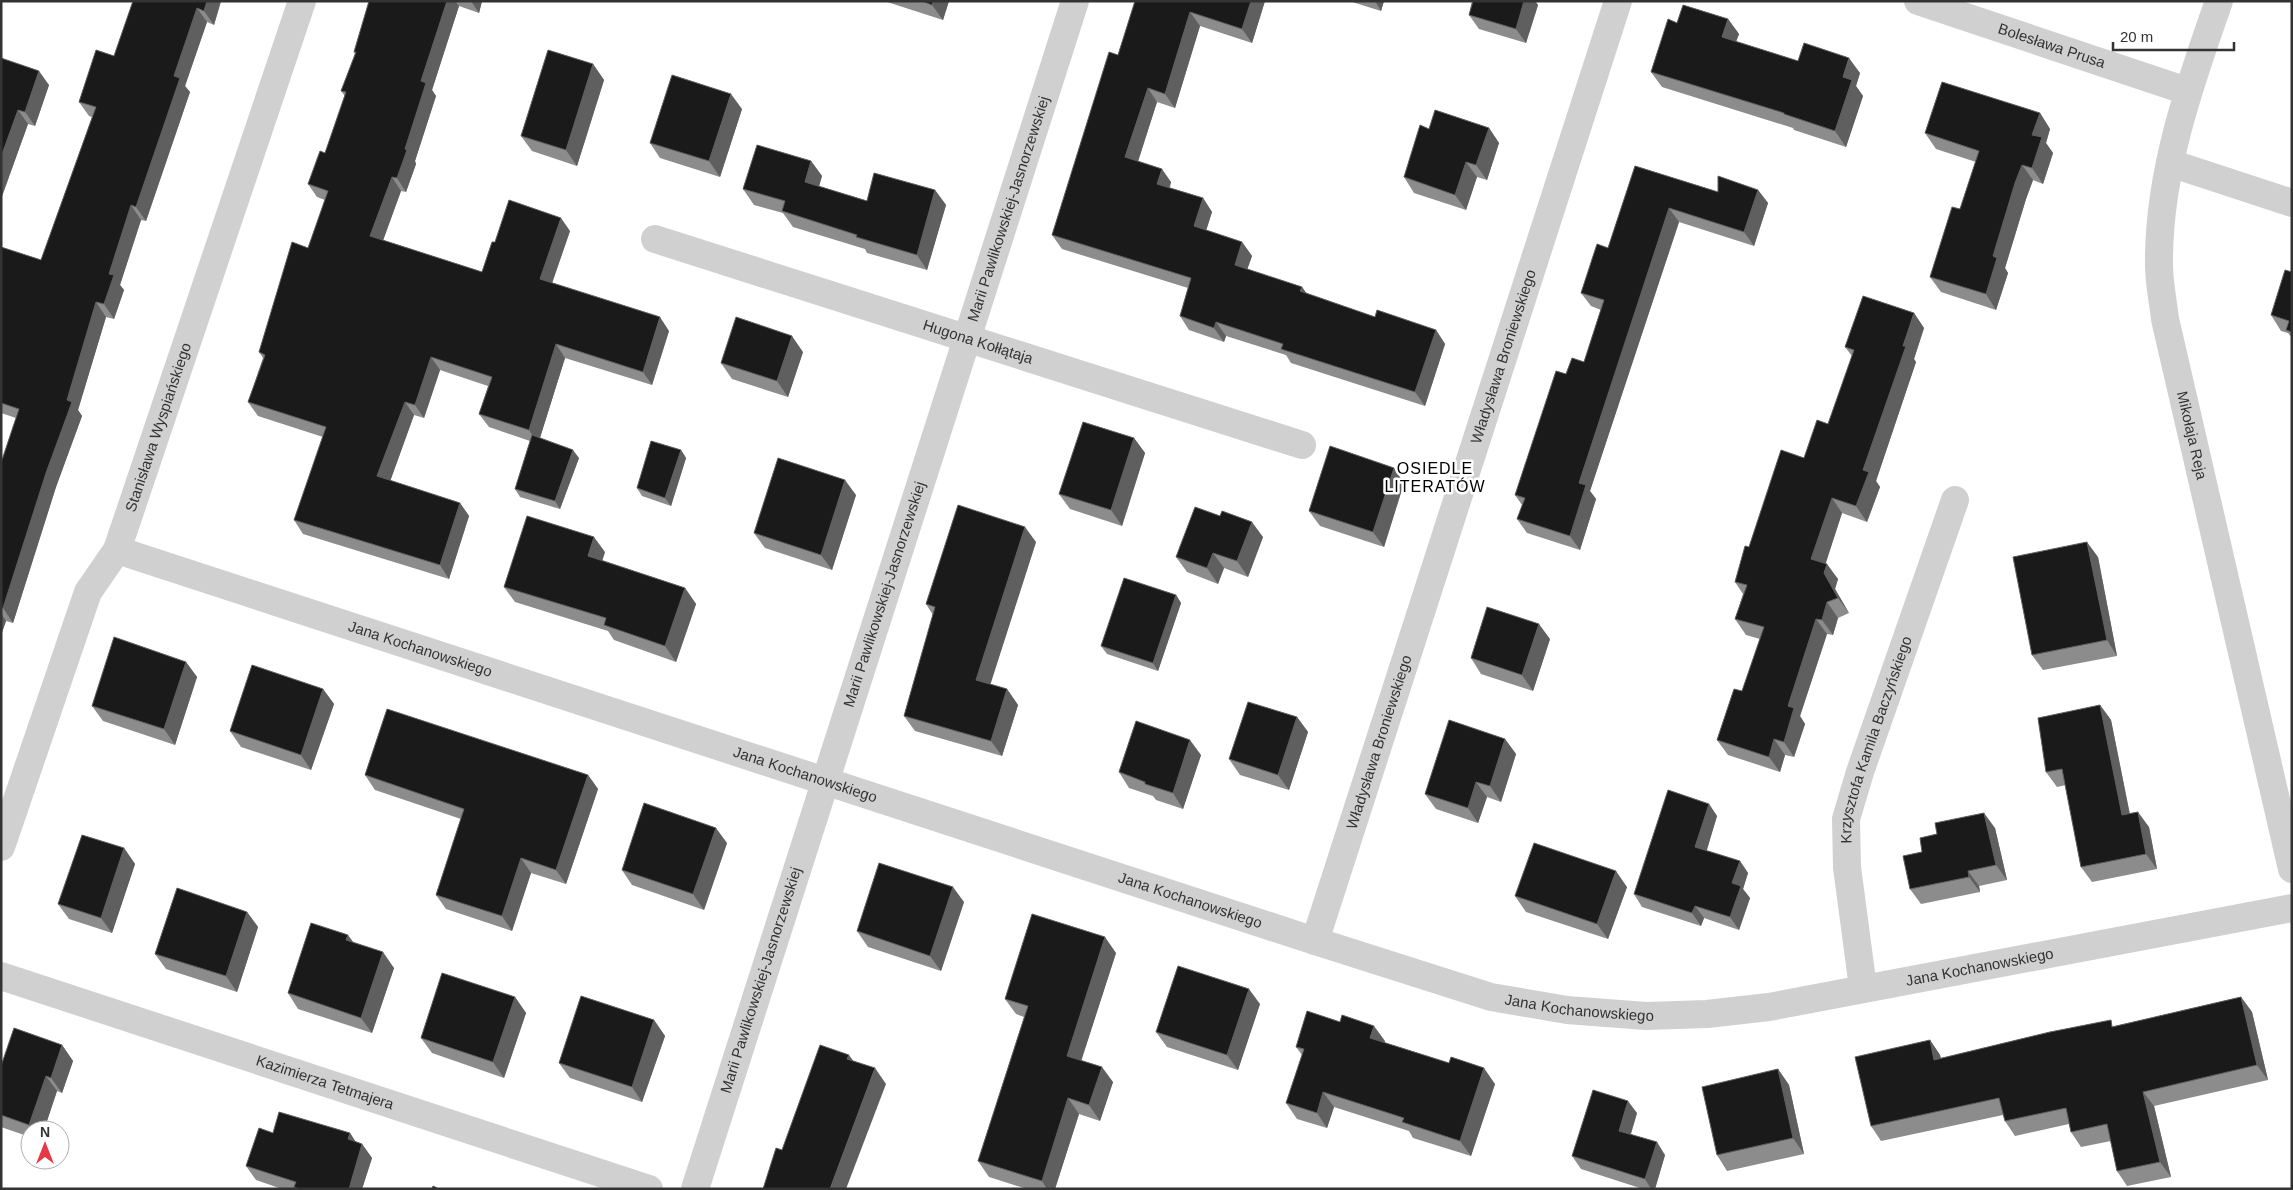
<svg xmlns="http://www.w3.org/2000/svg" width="2293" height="1190" font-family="Arial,sans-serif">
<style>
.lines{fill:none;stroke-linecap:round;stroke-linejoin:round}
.street{stroke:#d0d0d0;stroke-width:28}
.wall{fill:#8c8c8c}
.shaded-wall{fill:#5f5f5f}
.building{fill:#1a1a1a;stroke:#5f5f5f}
.labels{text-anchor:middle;stroke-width:5;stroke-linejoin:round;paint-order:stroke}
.street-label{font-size:15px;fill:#333;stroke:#fff}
.neighbourhood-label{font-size:16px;letter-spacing:1px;fill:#000;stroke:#fff}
</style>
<rect width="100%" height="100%" fill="#fff"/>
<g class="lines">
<!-- street -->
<g class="street">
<path id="s1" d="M1918 1 2187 91"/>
<path id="s2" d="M2219 1C2189 86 2158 174 2159 265 2159 283 2163 301 2165 319L2292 869"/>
<path d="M2170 163 2292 203"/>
<path id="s3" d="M655 239 1302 445"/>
<path id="s4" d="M117 550 1315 941 1491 997 1567 1010 1646 1016 1707 1014 1769 1007 2292 908"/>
<path id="s5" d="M1 847 88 592 117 550 302 1"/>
<path id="s6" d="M1315 941 1618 1"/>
<path id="s7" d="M1 976 649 1189"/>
<path id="s8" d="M1863 988 1847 867 1846 819 1860 772 1955 500"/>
<path id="s9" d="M695 1189C819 792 949 397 1075 1"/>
</g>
</g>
<!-- wall -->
<g class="wall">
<path d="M133 1H221L214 25 207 22 185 86 190 92 146 221 141 220 120 285 124 290 114 319 106 317 78 410 82 416 56 487 13 623 6 621 1 635V463L16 418 1 413V247L41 260 92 117 89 116 79 102 114 56Z"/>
<path d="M369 1H482L479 13 459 6 432 90 436 96 415 161 416 164 406 192 401 191 383 240 482 272 495 242 570 231 552 283 669 331 652 385 565 358 540 438 579 458 560 509 520 497 515 489 530 441 489 427 479 414 488 386 440 370 424 418 414 415 390 481 460 503 469 516 449 579 303 534 294 520 323 437 258 416 248 402 263 358 259 352 308 248 325 200 317 197 308 184 325 153 345 96 341 91 355 54 354 52Z"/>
<path d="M884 1H949L943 20Z"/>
<path d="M1135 1H1265L1252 43 1200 26 1175 108 1157 102 1138 161 1171 182 1170 188 1203 198 1212 212 1206 231 1242 242 1252 256 1247 269 1302 287 1307 294 1375 317 1436 330 1445 344 1425 406 1291 363 1286 355 1226 336 1224 342 1189 330 1180 316 1188 288 1062 249 1052 235 1118 55Z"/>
<path d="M1349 1H1384L1381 11Z"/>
<path d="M1472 1H1535L1538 5 1526 43 1479 29 1469 15Z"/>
<path d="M1728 19 1739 34 1736 42 1798 61 1860 73 1856 86 1863 96 1846 147 1794 130 1793 128 1662 87 1651 72 1677 23Z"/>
<path d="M1 58 49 85 35 126 28 124 1 199Z"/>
<path d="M593 64 604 80 577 166 532 151 521 136Z"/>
<path d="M742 109 720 177 660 158 650 143Z"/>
<path d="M2040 113 2050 129 2046 143 2053 153 2043 184 2033 180 2026 199 2005 268 2008 273 1996 310 1941 292 1930 277 1960 209 1976 162 1936 149 1925 133Z"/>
<path d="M1489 128 1499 143 1487 180 1477 177 1466 210 1414 193 1404 177 1429 129Z"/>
<path d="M811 161 822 176 819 186 867 201 935 190 946 205 927 270 867 253 865 249 793 227 783 213 754 205 743 189Z"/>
<path d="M1635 166 1718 192 1758 190 1768 203 1754 246 1679 222 1590 491 1596 499 1580 550 1527 533 1517 519 1522 505 1515 495 1566 374 1584 362 1601 310 1591 306 1581 293 1608 248Z"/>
<path d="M2292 272V338L2288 333 2281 331 2271 315Z"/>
<path d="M1914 313 1924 328 1914 359 1916 362 1876 481 1880 487 1867 522 1842 513 1825 564 1838 579 1835 589 1849 613 1838 618 1833 635 1827 634 1800 716 1805 724 1794 757 1785 755 1780 772 1728 755 1717 740 1742 691 1760 639 1746 635 1735 619 1743 594 1735 582 1749 547 1804 458 1828 424 1852 356 1845 347Z"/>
<path d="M803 352 788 397 732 379 721 363Z"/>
<path d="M1134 438 1145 453 1122 526 1070 509 1059 494Z"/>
<path d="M681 450 686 458 671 506 642 496 637 488Z"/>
<path d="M1404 483 1384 547 1320 526 1309 511Z"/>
<path d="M856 495 832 570 765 548 754 533Z"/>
<path d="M1220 516 1263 537 1248 577 1224 568 1218 584 1187 572 1176 557Z"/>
<path d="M1036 542 990 684 1007 689 1018 705 1002 756 915 731 904 716 933 615 926 604Z"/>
<path d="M605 552 602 560 685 588 696 604 676 662 614 640 608 631 515 602 504 587Z"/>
<path d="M2098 557 2117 656 2043 670 2032 655Z"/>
<path d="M1176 595 1181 603 1158 671 1107 654 1101 646Z"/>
<path d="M1550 639 1533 691 1481 674 1471 658Z"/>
<path d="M186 662 197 677 175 745 103 721 92 706Z"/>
<path d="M323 689 334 704 311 770 241 747 230 731Z"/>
<path d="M2100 705 2111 720 2130 814 2149 827 2157 869 2092 882 2081 867 2066 785 2057 787 2046 772Z"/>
<path d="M1297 717 1308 732 1289 790 1240 775 1229 759Z"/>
<path d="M1505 739 1516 754 1501 802 1487 797 1478 823 1436 809 1425 794Z"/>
<path d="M1201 755 1183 809 1156 800 1153 796 1129 788 1119 772Z"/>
<path d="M365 775H588L598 789 566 884 531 873 512 931 446 909 436 895 461 819 375 790Z"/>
<path d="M1709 804 1717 816 1706 851 1740 861 1748 873 1743 889 1750 898 1739 930 1704 918 1701 926 1642 907 1634 894Z"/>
<path d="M1995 828 2007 880 1979 886 1980 892 1921 904 1910 889 1922 852Z"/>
<path d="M727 843 704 910 632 885 622 870Z"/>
<path d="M124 848 135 864 112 933 69 919 58 904Z"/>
<path d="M1627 887 1608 939 1526 912 1515 896Z"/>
<path d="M964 902 941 971 868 947 857 931Z"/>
<path d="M247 912 258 927 237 992 166 969 155 954Z"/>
<path d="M354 943 394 968 372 1033 298 1009 288 993Z"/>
<path d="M1116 953 1081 1060 1113 1082 1100 1121 1079 1114 1055 1189H1027L989 1177 978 1161 1024 1017 1016 1014 1005 999Z"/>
<path d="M515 997 526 1013 504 1078 432 1053 421 1038Z"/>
<path d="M2241 997 2252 1012 2268 1080 2154 1106 2171 1177 2127 1186 2117 1171 2111 1141 2081 1147 2071 1132 2069 1124 2015 1136 2005 1121 2003 1115 1881 1141 1871 1126 1930 1040 1940 1055 1941 1058 2115 1026Z"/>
<path d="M1260 1004 1238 1070 1167 1047 1156 1032Z"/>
<path d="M654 1020 665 1036 642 1102 570 1078 559 1063Z"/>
<path d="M1385 1041 1384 1043 1495 1084 1471 1156 1413 1138 1409 1131 1334 1107 1327 1128 1297 1119 1286 1103 1302 1055 1296 1047Z"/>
<path d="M62 1045 73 1061 62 1093 57 1091 44 1130H30V1137L1 1127V1066Z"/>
<path d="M1778 1069 1789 1085 1804 1154 1727 1171 1717 1155Z"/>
<path d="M1637 1113 1631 1134 1665 1155 1655 1189H1643L1581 1169 1572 1156Z"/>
<path d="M273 1133H350L355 1141 362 1144 372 1158 362 1189H282L256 1180 246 1166Z"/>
</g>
<!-- shaded-wall -->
<g class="shaded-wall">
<path d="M207 1H221L214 25 204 11Z"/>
<path d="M447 1H455L459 6 432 90 436 96 415 161 416 164 406 192 397 178 421 81Z"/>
<path d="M471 1H482L479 13Z"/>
<path d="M933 1H949L943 20 932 5Z"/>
<path d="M1251 1H1265L1252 43 1242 29Z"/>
<path d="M1375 1H1384L1381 11Z"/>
<path d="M1524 1H1535L1538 5 1526 43 1516 29Z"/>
<path d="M197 8 207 22 185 86 190 92 146 221 136 207 174 76Z"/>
<path d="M1190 12 1200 26 1175 108 1165 94Z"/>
<path d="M1728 19 1739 34 1732 52 1722 37Z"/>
<path d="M1849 58 1860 73 1856 86 1863 96 1846 147 1835 131 1843 77Z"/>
<path d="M593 64 604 80 577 166 566 150Z"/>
<path d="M39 71 49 85 35 126 25 112Z"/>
<path d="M1148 88 1157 102 1135 171 1125 157Z"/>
<path d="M731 94 742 109 720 177 709 161Z"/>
<path d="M18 110 28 124 1 199V157Z"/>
<path d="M2040 113 2050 129 2046 143 2053 153 2043 184 2032 168V135Z"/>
<path d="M1489 128 1499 143 1487 180 1476 165Z"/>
<path d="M811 161 822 176 816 197 805 182Z"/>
<path d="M1466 162 1477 177 1466 210 1455 195Z"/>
<path d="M2022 165 2033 180 2026 199 2005 268 2008 273 1996 310 1986 294 1993 256 2015 183Z"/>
<path d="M1162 169 1171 182 1166 197 1157 184Z"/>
<path d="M392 177 401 191 380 249 370 236Z"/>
<path d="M935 190 946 205 927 270 917 255Z"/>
<path d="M1758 190 1768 203 1754 246 1744 232Z"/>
<path d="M1203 198 1212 212 1203 240 1194 226Z"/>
<path d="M131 205 141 220 120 285 124 290 114 319 104 304 109 274Z"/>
<path d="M1669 208 1679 222 1590 491 1596 499 1580 550 1570 536 1579 483Z"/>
<path d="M561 218 570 231 549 292 540 279Z"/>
<path d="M1242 242 1252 256 1244 279 1235 265Z"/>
<path d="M1302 287 1311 300 1300 291Z"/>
<path d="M96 302 106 317 78 410 82 416 56 487 13 623 3 608Z"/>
<path d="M1914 313 1924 328 1914 359 1916 362 1876 481 1880 487 1867 522 1856 506 1863 470Z"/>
<path d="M660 317 669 331 652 385 643 372Z"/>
<path d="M1216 322 1226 336 1224 342 1214 328Z"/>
<path d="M1436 330 1445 344 1425 406 1415 392Z"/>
<path d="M792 336 803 352 788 397 777 381Z"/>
<path d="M556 344 565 358 538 444 529 430Z"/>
<path d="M431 357 440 370 424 418 415 405Z"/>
<path d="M405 402 414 415 387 490 377 476Z"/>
<path d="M1134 438 1145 453 1122 526 1111 510Z"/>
<path d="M573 450 579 458 560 509 555 501Z"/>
<path d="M681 450 686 458 671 506 665 498Z"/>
<path d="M1394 468 1404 483 1384 547 1373 532Z"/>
<path d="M845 480 856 495 832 570 821 555Z"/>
<path d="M1832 498 1842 513 1822 575 1811 559Z"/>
<path d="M460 503 469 516 449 579 440 565Z"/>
<path d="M1252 522 1263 537 1248 577 1237 561Z"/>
<path d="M1025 527 1036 542 987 695 976 680Z"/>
<path d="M594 537 605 552 599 571 588 556Z"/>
<path d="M2087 542 2098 557 2117 656 2107 640Z"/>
<path d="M1213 553 1224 568 1218 584 1207 568Z"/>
<path d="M1827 564 1838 579 1835 589 1849 613 1838 598 1824 573Z"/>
<path d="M685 588 696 604 676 662 665 646Z"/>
<path d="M1176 595 1181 603 1158 671 1153 663Z"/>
<path d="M1827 602 1838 618 1833 635 1822 620Z"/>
<path d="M1 613 6 621 1 635Z"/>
<path d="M1816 619 1827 634 1800 716 1805 724 1794 757 1784 742 1788 706Z"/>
<path d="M1539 624 1550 639 1533 691 1522 675Z"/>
<path d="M186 662 197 677 175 745 164 729Z"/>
<path d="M323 689 334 704 311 770 301 755Z"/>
<path d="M1007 689 1018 705 1002 756 991 741Z"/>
<path d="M2100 705 2111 720 2133 831 2122 815Z"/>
<path d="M1297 717 1308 732 1289 790 1278 775Z"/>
<path d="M1505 739 1516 754 1501 802 1490 786Z"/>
<path d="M1774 739 1785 755 1780 772 1769 757Z"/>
<path d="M1190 740 1201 755 1183 809 1173 793Z"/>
<path d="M588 775 598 789 566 884 556 870Z"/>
<path d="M1476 782 1487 797 1478 823 1468 808Z"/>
<path d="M1709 804 1717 816 1704 860 1695 847Z"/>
<path d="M2138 812 2149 827 2157 869 2146 854Z"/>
<path d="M1984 813 1995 828 2007 880 1996 865Z"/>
<path d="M716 828 727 843 704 910 693 894Z"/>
<path d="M124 848 135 864 112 933 101 918Z"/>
<path d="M521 858 531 873 512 931 502 916Z"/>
<path d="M1740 861 1748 873 1743 889 1750 898 1739 930 1730 917 1732 883Z"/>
<path d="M1616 871 1627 887 1608 939 1597 924Z"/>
<path d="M1968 871 1979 886 1980 892 1969 877Z"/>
<path d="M953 887 964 902 941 971 930 956Z"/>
<path d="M1695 906 1704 918 1701 926 1692 913Z"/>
<path d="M247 912 258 927 237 992 226 976Z"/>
<path d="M348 935 359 950 346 940Z"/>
<path d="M1105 937 1116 953 1078 1071 1067 1056Z"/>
<path d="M383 952 394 968 372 1033 361 1018Z"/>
<path d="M1249 989 1260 1004 1238 1070 1227 1055Z"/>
<path d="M515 997 526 1013 504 1078 493 1062Z"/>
<path d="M2241 997 2252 1012 2268 1080 2257 1065Z"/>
<path d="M654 1020 665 1036 642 1102 632 1087Z"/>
<path d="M1374 1026 1385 1041 1381 1054 1370 1038Z"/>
<path d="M1930 1040 1940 1055 1944 1075 1934 1060Z"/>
<path d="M62 1045 73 1061 62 1093 51 1078Z"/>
<path d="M849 1055 860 1070 847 1059Z"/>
<path d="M1102 1067 1113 1082 1100 1121 1089 1105Z"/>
<path d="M875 1068 886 1084 846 1189H830Z"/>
<path d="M1484 1068 1495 1084 1471 1156 1460 1141Z"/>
<path d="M1778 1069 1789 1085 1804 1154 1793 1138Z"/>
<path d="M46 1076 57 1091 44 1130H33L29 1125Z"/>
<path d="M1323 1092 1334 1107 1327 1128 1317 1113Z"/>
<path d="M2143 1092 2154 1106 2171 1177 2160 1162Z"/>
<path d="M1068 1098 1079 1114 1055 1189H1047L1042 1181Z"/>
<path d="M1628 1101 1637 1113 1628 1143 1619 1131Z"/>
<path d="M350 1133 359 1147 348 1139Z"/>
<path d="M1657 1142 1665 1155 1655 1189H1651L1645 1179Z"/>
<path d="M362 1144 372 1158 362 1189H349Z"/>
</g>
<!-- building -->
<g class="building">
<path d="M133 1H207L204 11 197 8 174 76 180 78 136 207 131 205 109 274 114 275 104 304 96 302 67 400 72 402 46 473 3 608H1V463L19 409 1 403V323L2 321H1V247L41 260 96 107 79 102 96 50 114 56Z"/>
<path d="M369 1H447L421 81 426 83 405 149 407 150 397 178 392 177 370 236 482 272 492 242H495L509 200 561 218 540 279 660 317 643 372 556 344 529 430 479 414 492 377 431 357 415 405 405 402 377 476 460 503 440 565 294 520 326 427 248 402 265 355 259 352 292 242 308 248 328 191 308 184 320 151 325 153 346 92 341 91 356 52H354Z"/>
<path d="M922 1H933L932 5Z"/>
<path d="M1135 1H1251L1242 29 1190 12 1165 94 1148 88 1125 157 1162 169 1157 184 1203 198 1194 226 1242 242 1235 265 1302 287 1300 291 1375 317 1377 310 1436 330 1415 392 1281 349 1283 344 1216 322 1214 328 1180 316 1191 278 1052 235 1109 52 1118 55Z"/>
<path d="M1473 1H1524L1516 29 1469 15Z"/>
<path d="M1683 5 1728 19 1722 37 1798 61 1804 43 1849 58 1843 77 1852 80 1835 131 1784 114V113L1651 72 1668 19 1677 23Z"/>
<path d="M548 50 593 64 566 150 521 136Z"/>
<path d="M1 58 39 71 25 112 18 110 1 157Z"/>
<path d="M672 75 731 94 709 161 650 143Z"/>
<path d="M1942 82 2040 113 2032 135 2042 137 2032 168 2022 165 2015 183 1993 256 1997 258 1986 294 1930 277 1952 207 1960 209 1979 151 1925 133Z"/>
<path d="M1435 110 1489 128 1476 165 1466 162 1455 195 1404 177 1420 125 1429 129Z"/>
<path d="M757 145 811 161 805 182 867 201 874 173 935 190 917 255 856 237 857 235 782 211 785 201 743 189Z"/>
<path d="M1635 166 1718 192V176L1758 190 1744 232 1669 208 1579 483 1586 485 1570 536 1517 519 1525 498 1515 495 1556 371 1566 374 1572 358 1584 362 1604 300 1581 293 1597 244 1608 248Z"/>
<path d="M2285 270 2292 272V332L2286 330 2289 321 2271 315Z"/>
<path d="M1863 296 1914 313 1903 346H1906L1863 470 1869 472 1856 506 1832 498 1811 559 1827 564 1824 573 1838 598 1827 602 1822 620 1816 619 1788 706 1794 708 1784 742 1774 739 1769 757 1717 740 1734 689 1742 691 1764 627 1735 619 1747 585 1735 582 1745 546 1749 547 1781 450 1804 458 1817 420 1828 424 1854 350 1845 347Z"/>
<path d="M736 317 792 336 777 381 721 363Z"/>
<path d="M1083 422 1134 438 1111 510 1059 494Z"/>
<path d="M532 435 573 450 555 501 515 489Z"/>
<path d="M651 441 681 450 665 498 637 488Z"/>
<path d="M1330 446 1394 468 1373 532 1309 511Z"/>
<path d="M778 458 845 480 821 555 754 533Z"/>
<path d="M958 505 1025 527 976 680 1007 689 991 741 904 716 935 607 926 604Z"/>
<path d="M1195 507 1220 516 1222 511 1252 522 1237 561 1213 553 1207 568 1176 557Z"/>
<path d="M527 516 594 537 588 556 685 588 665 646 604 625 606 618 504 587Z"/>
<path d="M2087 542 2107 640 2032 655 2013 557Z"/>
<path d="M1124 578 1176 595 1153 663 1101 646Z"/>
<path d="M1487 607 1539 624 1522 675 1471 658Z"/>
<path d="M114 637 186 662 164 729 92 706Z"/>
<path d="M252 665 323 689 301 755 230 731Z"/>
<path d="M1248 702 1297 717 1278 775 1229 759Z"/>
<path d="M2100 705 2122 815 2138 812 2146 854 2081 867 2062 769 2046 772 2038 718Z"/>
<path d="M387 709 588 775 556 870 521 858 502 916 436 895 464 809 365 775Z"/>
<path d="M1449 720 1505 739 1490 786 1476 782 1468 808 1425 794Z"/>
<path d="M1136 721 1190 740 1173 793 1145 784V782L1119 772Z"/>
<path d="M1668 790 1709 804 1695 847 1740 861 1732 883 1741 886 1730 917 1695 906 1692 913 1634 894Z"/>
<path d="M644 803 716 828 693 894 622 870Z"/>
<path d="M1984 813 1996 865 1968 871 1969 877 1910 889 1903 856 1922 852 1920 838 1937 834 1935 823Z"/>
<path d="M82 835 124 848 101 918 58 904Z"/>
<path d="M1534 843 1616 871 1597 924 1515 896Z"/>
<path d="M879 863 953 887 930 956 857 931Z"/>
<path d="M177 888 247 912 226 976 155 954Z"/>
<path d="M1032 914 1105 937 1067 1056 1102 1067 1089 1105 1068 1098 1042 1181 978 1161 1028 1006 1005 999Z"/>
<path d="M311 923 348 935 346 940 383 952 361 1018 288 993Z"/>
<path d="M1178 966 1249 989 1227 1055 1156 1032Z"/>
<path d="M442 973 515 997 493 1062 421 1038Z"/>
<path d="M581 996 654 1020 632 1087 559 1063Z"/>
<path d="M2241 997 2257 1065 2143 1092 2160 1162 2117 1171 2107 1124 2071 1132 2066 1108 2005 1121 1999 1098 1871 1126 1855 1057 1930 1040 1934 1060 2050 1032 2111 1020 2112 1027Z"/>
<path d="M1307 1011 1340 1022 1342 1015 1374 1026 1370 1038 1449 1063 1451 1057 1484 1068 1460 1141 1402 1122 1404 1118 1323 1092 1317 1113 1286 1103 1304 1049 1296 1047Z"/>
<path d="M14 1028 62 1045 51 1078 46 1076 29 1125 1 1115V1066Z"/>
<path d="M820 1045 849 1055 847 1059 875 1068 830 1189H763L776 1148 782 1150Z"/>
<path d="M1778 1069 1793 1138 1717 1155 1702 1087Z"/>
<path d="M1593 1090 1628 1101 1619 1131 1657 1142 1645 1179 1572 1156Z"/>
<path d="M279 1112 350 1133 348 1139 362 1144 349 1189H299L294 1187 296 1182 246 1166 259 1128 273 1133Z"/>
<path d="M433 1186 439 1189H432Z"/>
</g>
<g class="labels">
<!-- street labels -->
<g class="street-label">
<text dy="5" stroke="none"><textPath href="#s1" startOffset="141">Bolesława Prusa</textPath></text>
<text dy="5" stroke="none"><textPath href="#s9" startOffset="1029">Marii Pawlikowskiej-Jasnorzewskiej</textPath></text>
<text dy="5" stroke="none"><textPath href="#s3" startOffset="339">Hugona Kołłątaja</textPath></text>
<text dy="5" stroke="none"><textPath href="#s6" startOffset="614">Władysława Broniewskiego</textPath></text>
<text dy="5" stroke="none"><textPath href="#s5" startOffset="450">Stanisława Wyspiańskiego</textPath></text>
<text dy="5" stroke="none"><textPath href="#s2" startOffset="446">Mikołaja Reja</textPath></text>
<text dy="5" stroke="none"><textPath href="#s9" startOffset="624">Marii Pawlikowskiej-Jasnorzewskiej</textPath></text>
<text dy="5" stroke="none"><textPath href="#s4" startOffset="319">Jana Kochanowskiego</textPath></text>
<text dy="5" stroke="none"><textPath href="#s8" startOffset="254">Krzysztofa Kamila Baczyńskiego</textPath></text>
<text dy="5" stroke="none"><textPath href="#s6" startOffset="209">Władysława Broniewskiego</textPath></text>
<text dy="5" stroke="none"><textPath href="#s4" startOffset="724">Jana Kochanowskiego</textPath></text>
<text dy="5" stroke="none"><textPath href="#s4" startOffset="1129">Jana Kochanowskiego</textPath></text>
<text dy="5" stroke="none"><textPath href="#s4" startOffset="1939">Jana Kochanowskiego</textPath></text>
<text dy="5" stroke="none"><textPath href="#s9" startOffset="219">Marii Pawlikowskiej-Jasnorzewskiej</textPath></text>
<text dy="5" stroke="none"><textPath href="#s4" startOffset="1534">Jana Kochanowskiego</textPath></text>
<text dy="5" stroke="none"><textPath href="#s7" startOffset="341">Kazimierza Tetmajera</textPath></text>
</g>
<!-- neighbourhood labels -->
<g class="neighbourhood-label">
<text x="1435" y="474">OSIEDLE<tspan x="1435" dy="18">LITERATÓW</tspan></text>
</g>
</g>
<!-- border -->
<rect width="2293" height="1190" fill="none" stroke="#333333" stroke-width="5"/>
<!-- north arrow -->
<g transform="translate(45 1145)"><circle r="24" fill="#ffffff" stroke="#adadad"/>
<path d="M0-4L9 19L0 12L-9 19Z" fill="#e63946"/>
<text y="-8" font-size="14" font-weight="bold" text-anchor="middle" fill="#333333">N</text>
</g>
<!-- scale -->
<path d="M2113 42v8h121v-8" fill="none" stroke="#333333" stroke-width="2.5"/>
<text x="2120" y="42" font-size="15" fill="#333333" stroke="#ffffff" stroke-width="4" paint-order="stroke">20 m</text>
</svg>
